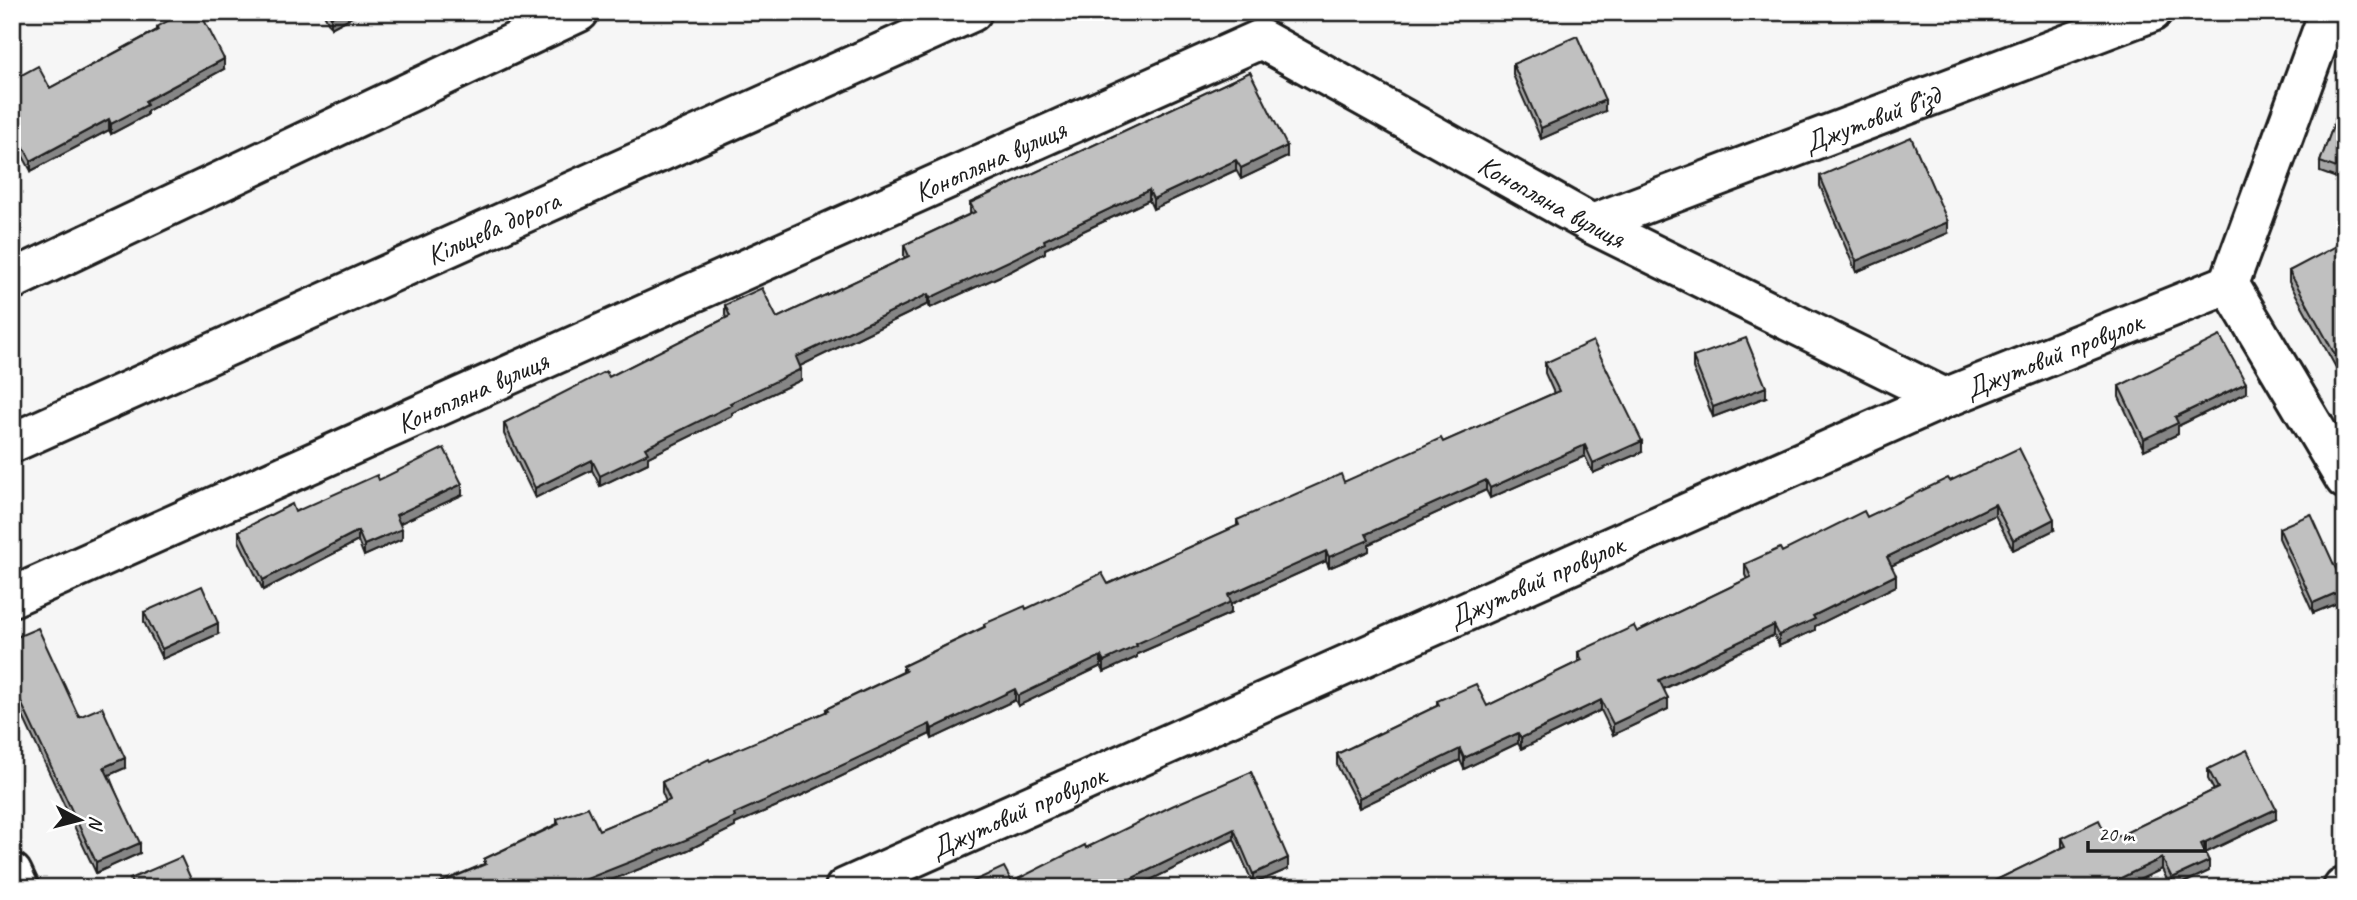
<svg xmlns="http://www.w3.org/2000/svg" width="2357" height="900" font-family="Caveat,sans-serif">
<style>
.lines{fill:none;stroke-linecap:round;stroke-linejoin:round}
.minor-casing{stroke:#1c1c1c;stroke-width:44}
.highway-casing{stroke:#1c1c1c;stroke-width:44}
.minor{stroke:#fff;stroke-width:38}
.highway{stroke:#fff;stroke-width:38}
.wall{fill:#a5a5a5;stroke:#1c1c1c;stroke-width:2}
.shaded-wall{fill:#868686;stroke:#1c1c1c;stroke-width:2}
.building{fill:#c0c0c0;stroke:#1c1c1c;stroke-width:2}
.labels{text-anchor:middle;stroke-width:7;stroke-linejoin:round;paint-order:stroke}
.street-label{font-size:28px;fill:#1c1c1c;stroke:#fff}
</style>
<rect width="100%" height="100%" fill="#f6f6f6"/>
<filter id="ink" filterUnits="userSpaceOnUse"><feTurbulence type="fractalNoise" baseFrequency=".0143" numOctaves="2"/><feDisplacementMap in="SourceGraphic" scale="14" xChannelSelector="R" yChannelSelector="G"/><feConvolveMatrix kernelMatrix="1 2 1 2 8 2 1 2 1" color-interpolation-filters="sRGB"/></filter>
<g filter="url(#ink)">
<g class="lines">
<defs>
<g id="minor">
<path d="M2329 12 2229 284 2345 479"/>
<path id="s1" d="M1592 224 2152 12"/>
<path d="M12 280 579 12"/>
<path id="s2" d="M12 597 1261 39 1592 224 1945 398"/>
<path d="M12 873 19 888"/>
<path id="s3" d="M845 888 1945 398 2229 284"/>
<path d="M2343 888 2345 887"/>
</g>
<g id="highway">
<path id="s4" d="M12 443 972 12"/>
</g>
</defs>
<!-- minor casing -->
<use href="#minor" class="minor-casing"/>
<!-- highway casing -->
<use href="#highway" class="highway-casing"/>
<!-- minor -->
<use href="#minor" class="minor"/>
<!-- highway -->
<use href="#highway" class="highway"/>
</g>
<!-- wall -->
<g class="wall">
<path d="M323 12H361L331 28Z"/>
<path d="M157 27 224 69 147 111V115L111 134 109 130 31 171 12 136V80L50 88 157 30Z"/>
<path d="M1513 64 1605 111 1541 139 1513 75Z"/>
<path d="M1250 72 1287 157 1241 179 1236 170 1153 209 1149 200 1045 249V253L1011 271 930 308 928 304 800 366 801 380 732 413V416L648 457V463L600 486 592 470 535 498 504 434V423L609 377 726 318 725 315V305L777 318 905 258 904 256V245L970 214V203Z"/>
<path d="M2345 93V181L2320 172V162Z"/>
<path d="M1820 176 1948 233 1856 272 1820 186Z"/>
<path d="M2345 248V384L2289 282V271Z"/>
<path d="M1693 357 1766 397 1713 417 1693 368Z"/>
<path d="M1545 363 1642 452 1593 473 1585 456 1490 498 1486 490 1369 544V551L1329 568 1326 561 1231 604V613L1137 654V657L1104 672 1101 666 1018 706 1015 700 932 739 930 734 798 797 735 824V827L688 850 591 888H427L484 864V859L557 824V819L599 830 666 802 662 792V782L826 712V709L903 672V666L984 627V624L1026 609 1108 584 1237 526V520L1344 482 1443 442 1554 393 1545 373Z"/>
<path d="M2119 386 2246 393 2178 426V434L2144 450 2119 397Z"/>
<path d="M379 480 462 495 400 523 402 539 364 556 358 541 263 590 239 541V531L295 512Z"/>
<path d="M1950 481 2054 530 2013 550 1995 515 1891 566 1896 586 1815 626V630L1779 646 1774 635 1664 689 1668 709 1613 735 1601 710 1521 749 1518 743 1464 769 1460 760 1359 808 1337 765V754L1437 706V701L1487 706 1578 662V652L1637 632 1747 579 1745 575V564L1782 552 1867 517Z"/>
<path d="M2279 528 2345 600 2313 613 2279 538Z"/>
<path d="M144 612 218 634 162 659 144 622Z"/>
<path d="M12 639 125 768 109 775 140 853 96 873 12 693Z"/>
<path d="M2208 769 2276 819 2205 853 2209 871 2174 888H2171L2162 869 2122 888H1980L2062 848V838L2109 841 2214 790 2208 779Z"/>
<path d="M1251 772 1288 869 1253 884 1234 839 1134 888H959L1012 882Z"/>
</g>
<!-- shaded-wall -->
<g class="shaded-wall">
<path d="M341 12H361L331 28V17Z"/>
<path d="M224 59V69L147 111V115L111 134V124L145 101Z"/>
<path d="M1605 100V111L1541 139V128Z"/>
<path d="M109 119V130L31 171V161Z"/>
<path d="M1287 146V157L1241 179V168Z"/>
<path d="M1236 160V170L1153 209V199Z"/>
<path d="M1149 190V200L1045 249V253L1011 271 930 308V298L1044 240Z"/>
<path d="M1948 222V233L1856 272V261Z"/>
<path d="M928 294V304L796 368V357Z"/>
<path d="M801 369V380L732 413V416L648 457V463L600 486V476L645 448 730 403Z"/>
<path d="M2246 383V393L2178 426V434L2144 450V439L2175 417Z"/>
<path d="M1766 387V397L1713 417V407Z"/>
<path d="M1642 441V452L1593 473V463Z"/>
<path d="M1585 445V456L1490 498V488Z"/>
<path d="M592 460V470L535 498V488Z"/>
<path d="M1486 480V490L1369 544V551L1329 568V557L1366 534Z"/>
<path d="M462 484V495L396 525V515Z"/>
<path d="M1995 504V515L1887 568V557Z"/>
<path d="M2054 519V530L2013 550V540Z"/>
<path d="M402 529V539L364 556V545Z"/>
<path d="M358 531V541L263 590V580Z"/>
<path d="M1326 551V561L1231 604V613L1137 654V657L1104 672V661L1228 595Z"/>
<path d="M1896 575V586L1815 626V630L1779 646V635L1813 616Z"/>
<path d="M2345 589V600L2313 613V603Z"/>
<path d="M218 623V634L162 659V649Z"/>
<path d="M1774 625V635L1659 691V680Z"/>
<path d="M1101 656V666L1018 706V696Z"/>
<path d="M1015 689V700L932 739V729Z"/>
<path d="M1668 698V709L1613 735V724Z"/>
<path d="M1601 700V710L1521 749V738Z"/>
<path d="M930 724V734L798 797 735 824V827L688 850 591 888H564L734 814Z"/>
<path d="M1518 733V743L1464 769V758Z"/>
<path d="M1460 749V760L1359 808V798Z"/>
<path d="M125 758V768L104 777V767Z"/>
<path d="M2276 809V819L2201 855V844Z"/>
<path d="M1234 829V839L1134 888H1112Z"/>
<path d="M140 843V853L96 873V862Z"/>
<path d="M1288 858V869L1253 884V874Z"/>
<path d="M2162 858V869L2122 888H2100Z"/>
<path d="M2209 861V871L2172 888V878Z"/>
<path d="M2085 883V888H2075Z"/>
</g>
<!-- building -->
<g class="building">
<path d="M184 12H200L224 59 145 101 147 105 111 124 109 119 31 161 12 125V80L38 66 50 88 158 30 157 27Z"/>
<path d="M328 12H341L331 17Z"/>
<path d="M1577 36 1605 100 1541 128 1513 64Z"/>
<path d="M1250 72 1287 146 1241 168 1236 160 1153 199 1149 190 1044 240 1045 243 1011 260 930 298 928 294 796 357 801 369 730 403 732 405 645 448 648 453 600 476 592 460 535 488 504 423 606 371 609 377 730 316 725 305 762 288 777 318 909 256 904 245 975 212 970 203Z"/>
<path d="M2345 93V171L2320 162Z"/>
<path d="M1911 137 1948 222 1856 261 1820 176Z"/>
<path d="M2342 243 2345 248V373L2289 271Z"/>
<path d="M2220 336 2246 383 2175 417 2178 423 2144 439 2119 386Z"/>
<path d="M1746 338 1766 387 1713 407 1693 357Z"/>
<path d="M1593 341 1642 441 1593 463 1585 445 1490 488 1486 480 1366 534 1369 540 1329 557 1326 551 1228 595 1231 602 1136 644 1137 646 1104 661 1101 656 1018 696 1015 689 932 729 930 724 798 786 734 814 735 817 688 839 564 888H427L486 864 484 859 559 824 557 819 588 807 599 830 670 800 662 782 709 759 710 761 828 711 826 709 906 671 903 666 985 627 984 624 1025 606 1026 609 1102 573 1108 584 1239 525 1237 520 1341 474 1344 482 1441 438 1443 442 1559 391 1545 363Z"/>
<path d="M444 448 462 484 396 515 402 529 364 545 358 531 263 580 239 531 292 504 295 512 377 475 379 480Z"/>
<path d="M2019 448 2054 519 2013 540 1995 504 1887 557 1896 575 1813 616 1815 619 1779 635 1774 625 1659 680 1668 698 1613 724 1601 700 1521 738 1518 733 1464 758 1460 749 1359 798 1337 754 1439 705 1437 701 1476 684 1487 706 1582 660 1578 652 1634 626 1637 632 1751 577 1745 564 1780 548 1782 552 1864 511 1867 517 1948 478 1950 481Z"/>
<path d="M2311 514 2345 589 2313 603 2279 528Z"/>
<path d="M202 586 218 623 162 649 144 612Z"/>
<path d="M38 628 79 717 102 707 125 758 104 767 140 843 96 862 12 683V639Z"/>
<path d="M2247 750 2276 809 2201 844 2209 861 2172 878 2162 858 2100 888H2087L2085 883 2075 888H1980L2066 846 2062 838 2099 820 2109 841 2218 788 2208 769Z"/>
<path d="M1251 772 1288 858 1253 874 1234 829 1112 888H959L1004 867 1012 882 1085 845 1086 848 1172 806Z"/>
<path d="M181 857 195 888H134L130 879Z"/>
</g>
</g>
<g class="labels">
<!-- street labels -->
<g class="street-label">
<text dy="10" stroke="none"><textPath href="#s1" startOffset="299">Джутовий в’їзд</textPath></text>
<text dy="10" stroke="none"><textPath href="#s2" startOffset="1071">Конопляна вулиця</textPath></text>
<text dy="10" stroke="none"><textPath href="#s2" startOffset="1701">Конопляна вулиця</textPath></text>
<text dy="10" stroke="none"><textPath href="#s4" startOffset="527">Кільцева дорога</textPath></text>
<text dy="10" stroke="none"><textPath href="#s3" startOffset="1321">Джутовий провулок</textPath></text>
<text dy="10" stroke="none"><textPath href="#s2" startOffset="504">Конопляна вулиця</textPath></text>
<text dy="10" stroke="none"><textPath href="#s3" startOffset="756">Джутовий провулок</textPath></text>
<text dy="10" stroke="none"><textPath href="#s3" startOffset="189">Джутовий провулок</textPath></text>
</g>
</g>
<!-- margin -->
<rect width="2357" height="900" fill="none" stroke="#fff" stroke-width="42"/>
<rect x="21" y="21" width="2315" height="858" fill="none" stroke="#1c1c1c" stroke-width="2.5" filter="url(#ink)"/>
<!-- north arrow -->
<g transform="translate(80 820) rotate(97)" stroke="#ffffff" stroke-width="5" paint-order="stroke">
<path d="M0-5L12 26L0 18L-12 26Z" fill="#1c1c1c"/>
<text y="-10" font-size="19" font-weight="bold" text-anchor="middle" fill="#1c1c1c">N</text>
</g>
<!-- scale -->
<path d="M2088 841v10h117v-10" fill="none" stroke="#1c1c1c" stroke-width="3.5"/>
<text x="2098" y="841" font-size="21" fill="#1c1c1c" stroke="#ffffff" stroke-width="5" paint-order="stroke">20 m</text>
</svg>
